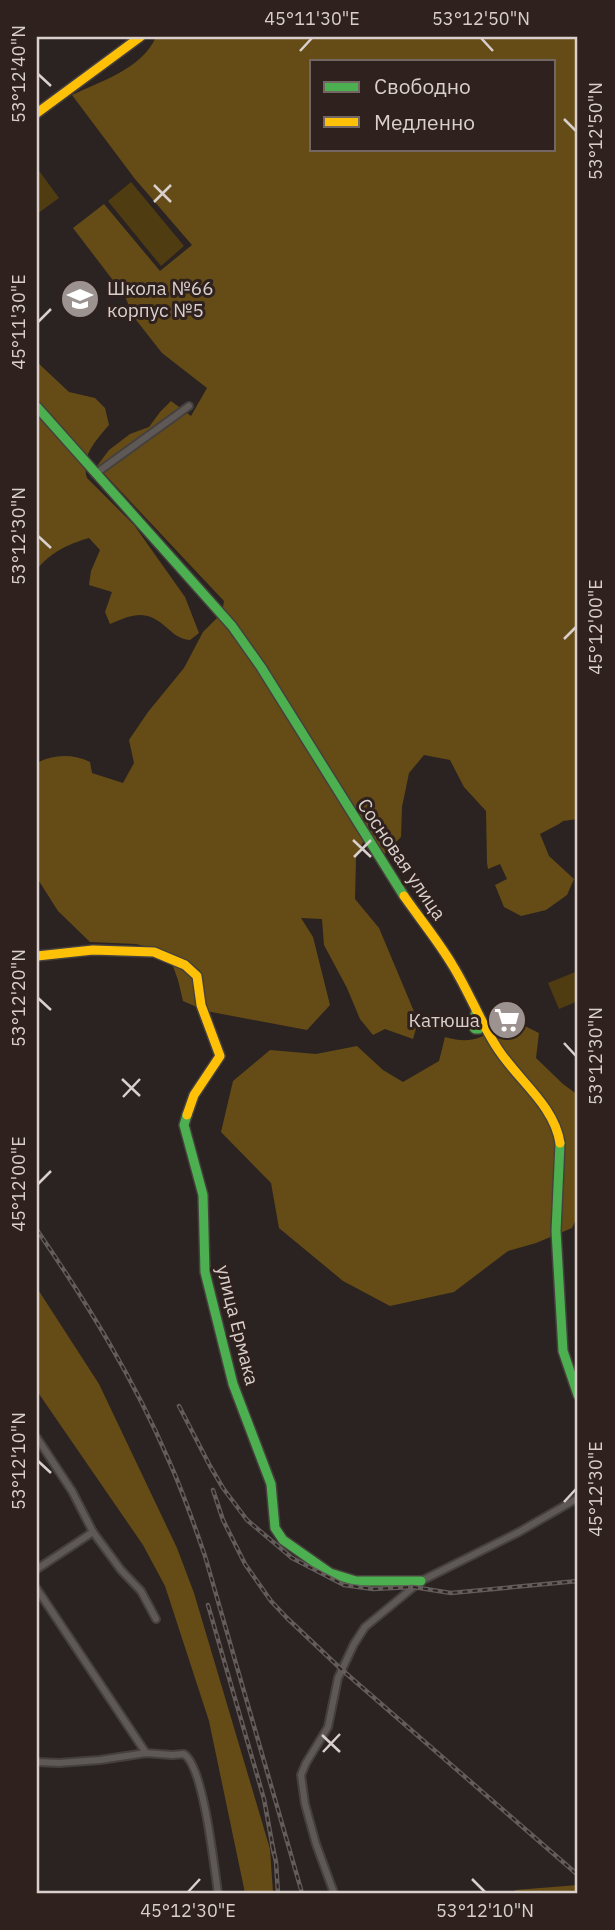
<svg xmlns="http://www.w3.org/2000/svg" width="615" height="1930" font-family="'IBM Plex Sans',sans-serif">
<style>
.green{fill:#503c11}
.forest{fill:#654c16;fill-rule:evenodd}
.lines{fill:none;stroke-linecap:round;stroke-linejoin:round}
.street-casing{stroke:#46403d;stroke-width:10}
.fast-casing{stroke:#46403d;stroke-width:12}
.slow-casing{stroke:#46403d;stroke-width:12}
.street{stroke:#5e5856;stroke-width:6}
.fast{stroke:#4caf50;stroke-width:9}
.slow{stroke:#ffc107;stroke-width:9}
.rail-casing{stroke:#625c5b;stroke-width:4.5}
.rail{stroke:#2f211d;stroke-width:2;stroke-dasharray:5;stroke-linecap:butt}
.ticks{fill:none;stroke:#d9d0cd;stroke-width:2.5}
.labels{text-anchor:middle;stroke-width:6;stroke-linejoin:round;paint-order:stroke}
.poi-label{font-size:19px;fill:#d9d0cd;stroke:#2f211d;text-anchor:start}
.street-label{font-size:19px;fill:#d9d0cd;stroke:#2f211d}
.neatline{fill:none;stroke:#d9d0cd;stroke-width:2.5}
.ticks-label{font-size:18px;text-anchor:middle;fill:#d9d0cd}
</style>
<rect width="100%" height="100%" fill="#2b2321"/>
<!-- green -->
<g class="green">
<path d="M37 168 59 198 37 214Z"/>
<path d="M131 182 184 246 161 266 108 201Z"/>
<path d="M578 971V1001L559 1009 548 983Z"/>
</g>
<!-- forest -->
<g class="forest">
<path d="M156 37H578V819L563 821 559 824 540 834 549 856 574 879 567 895 546 910 521 916 504 907 495 885 507 879 500 864 488 869 487 863 486 811 464 787 450 760 424 755 409 773 402 807 401 837 384 854 373 846 363 842 356 858 355 899 379 928 418 1021 413 1039 385 1029 373 1035 360 1019 347 988 324 945 322 919 301 918 313 937 330 1005 307 1030 206 1011 183 1001 178 980 168 952 136 944 90 942 58 911 37 878V763C54 754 73 754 90 762L92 773 123 783 134 763 129 740 148 712 184 668 203 632 222 613 224 601 97 466 109 450 130 434 149 427 160 412 171 401 191 416 207 388 162 353 133 316 125 296 73 228 104 204 160 271 192 245 135 179 72 95C101 81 142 69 156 37ZM312 61H554V149H312Z"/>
<path d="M37 362 69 392 95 398 105 408 109 425C96 440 80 457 87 478L134 525 185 597 199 633 190 640C179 639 174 634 166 627 146 609 133 614 110 624L105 612 112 592 89 585 91 571 100 550 89 538C66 545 53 551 37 569Z"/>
<path d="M525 1026 539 1033 536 1058 563 1084 578 1095V1215L572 1228 536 1243 508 1251 454 1292 390 1306 343 1281 279 1228 271 1183 221 1132 233 1081 270 1050 316 1054 357 1046 383 1070 403 1082 439 1061 445 1037C470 1044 475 1039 498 1030L505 1033H516Z"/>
<path d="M37 1288 99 1384 177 1548 194 1593 270 1849 273 1893H245L209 1721 165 1586 143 1545 37 1391Z"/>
<path d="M578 1885V1893H515V1890Z"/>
</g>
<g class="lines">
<defs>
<g id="street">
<path d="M95 474 189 406"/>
<path d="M37 1438 72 1491 93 1532 121 1570 141 1591 156 1619"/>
<path d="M37 1569 93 1532"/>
<path d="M37 1589 146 1753"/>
<path d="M37 1762 59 1763 100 1760 146 1753 172 1755 184 1754C204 1767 214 1867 218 1893"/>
<path d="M334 1893 316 1844 305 1804 301 1775 306 1763 328 1727 338 1678 354 1644 365 1627 421 1581 519 1532 578 1498"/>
</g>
<g id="fast">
<path d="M37 407 232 626 261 667 404 896"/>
<path d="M476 1012 472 1025 475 1029H479L482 1026V1022"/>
<path d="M187 1115 184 1125 203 1195 205 1272 233 1384 271 1484 275 1528 283 1540 330 1573 356 1581H421"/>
<path d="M560 1143 556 1231 563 1351 578 1395"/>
</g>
<g id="slow">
<path d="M37 113 140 37"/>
<path d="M404 896C420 919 439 942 453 966 469 992 480 1021 496 1046 516 1079 554 1104 560 1143"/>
<path d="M37 956 93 950 154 952 185 965 197 976 201 1005 220 1056 194 1095 187 1115"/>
</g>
</defs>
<!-- street casing -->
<use href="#street" class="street-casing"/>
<!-- fast casing -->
<use href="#fast" class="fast-casing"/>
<!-- slow casing -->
<use href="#slow" class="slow-casing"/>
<!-- street -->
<use href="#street" class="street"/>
<!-- fast -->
<use href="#fast" class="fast"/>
<!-- slow -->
<use href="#slow" class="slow"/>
<defs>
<g id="rail">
<path d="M37 1230C87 1303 134 1379 169 1461 183 1492 194 1524 205 1556L302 1893"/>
<path d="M179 1406 210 1466 223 1488 247 1520 292 1558 344 1585 373 1589 413 1587 451 1593 578 1581"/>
<path d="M213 1490 223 1520 245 1564 271 1601 287 1618 341 1669 578 1875"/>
<path d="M208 1605 264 1799 274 1854"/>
<path d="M272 1844 276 1862 278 1893"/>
</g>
</defs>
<!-- rail casing -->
<use href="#rail" class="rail-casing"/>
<!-- rail -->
<use href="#rail" class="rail"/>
</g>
<!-- ticks -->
<path class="ticks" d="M481 38 493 51M300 51 312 38M38 74 51 86M564 119 576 131M154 185 171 202M154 202 171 185M38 322 51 309M38 536 51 548M564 639 576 627M353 840 371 857M354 857 371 840M38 998 51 1010M564 1043 576 1056M122 1079 140 1096M123 1097 140 1079M38 1184 51 1171M38 1461 51 1473M564 1502 576 1489M322 1735 340 1752M323 1752 340 1734M472 1879 485 1892M188 1892 200 1879"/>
<!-- icons -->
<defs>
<symbol id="school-disc" viewBox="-11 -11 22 22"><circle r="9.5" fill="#9c9391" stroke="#2f211d"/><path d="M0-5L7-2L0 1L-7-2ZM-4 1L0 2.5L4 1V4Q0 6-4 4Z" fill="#fff"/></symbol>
<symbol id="supermarket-disc" viewBox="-11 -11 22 22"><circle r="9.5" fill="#9c9391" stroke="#2f211d"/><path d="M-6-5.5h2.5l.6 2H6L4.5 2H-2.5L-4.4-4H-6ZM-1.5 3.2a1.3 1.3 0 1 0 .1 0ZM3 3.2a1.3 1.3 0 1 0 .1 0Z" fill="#fff"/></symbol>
</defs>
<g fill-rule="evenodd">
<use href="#school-disc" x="58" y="277" width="44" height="44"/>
<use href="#supermarket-disc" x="485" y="998" width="44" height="44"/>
</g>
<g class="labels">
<!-- poi labels -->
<g class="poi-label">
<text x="107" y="295">Школа №66<tspan x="107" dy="22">корпус №5</tspan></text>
<text x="480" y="1027" text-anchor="end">Катюша</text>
</g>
<!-- street labels -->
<g class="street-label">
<text transform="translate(402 859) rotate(56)" y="7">Сосновая улица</text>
<text transform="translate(238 1325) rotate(76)" y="7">улица Ермака</text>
</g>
</g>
<!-- border -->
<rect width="615" height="1930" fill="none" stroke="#2f211d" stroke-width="77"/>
<!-- legend -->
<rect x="310" y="60" width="245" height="91" fill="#2f211d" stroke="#736763" stroke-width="2"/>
<rect x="324" y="82" width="35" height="10" fill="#4caf50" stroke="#736763" stroke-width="2"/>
<text x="374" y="94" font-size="21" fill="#d9d0cd">Свободно</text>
<rect x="324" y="117" width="35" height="10" fill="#ffc107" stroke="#736763" stroke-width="2"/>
<text x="374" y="130" font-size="21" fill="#d9d0cd">Медленно</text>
<rect x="38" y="38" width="538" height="1854" class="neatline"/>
<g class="ticks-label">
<text x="312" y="25">45°11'30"E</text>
<text x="481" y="25">53°12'50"N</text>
<text transform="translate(19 74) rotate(-90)" y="6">53°12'40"N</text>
<text transform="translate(596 131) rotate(-90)" y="6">53°12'50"N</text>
<text transform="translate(19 322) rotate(-90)" y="6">45°11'30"E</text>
<text transform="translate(19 536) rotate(-90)" y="6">53°12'30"N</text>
<text transform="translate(596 627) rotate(-90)" y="6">45°12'00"E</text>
<text transform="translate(19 998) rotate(-90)" y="6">53°12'20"N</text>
<text transform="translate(596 1056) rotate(-90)" y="6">53°12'30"N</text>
<text transform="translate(19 1184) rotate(-90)" y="6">45°12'00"E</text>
<text transform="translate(19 1461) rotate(-90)" y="6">53°12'10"N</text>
<text transform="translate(596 1489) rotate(-90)" y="6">45°12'30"E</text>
<text x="188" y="1917">45°12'30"E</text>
<text x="485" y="1917">53°12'10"N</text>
</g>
</svg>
